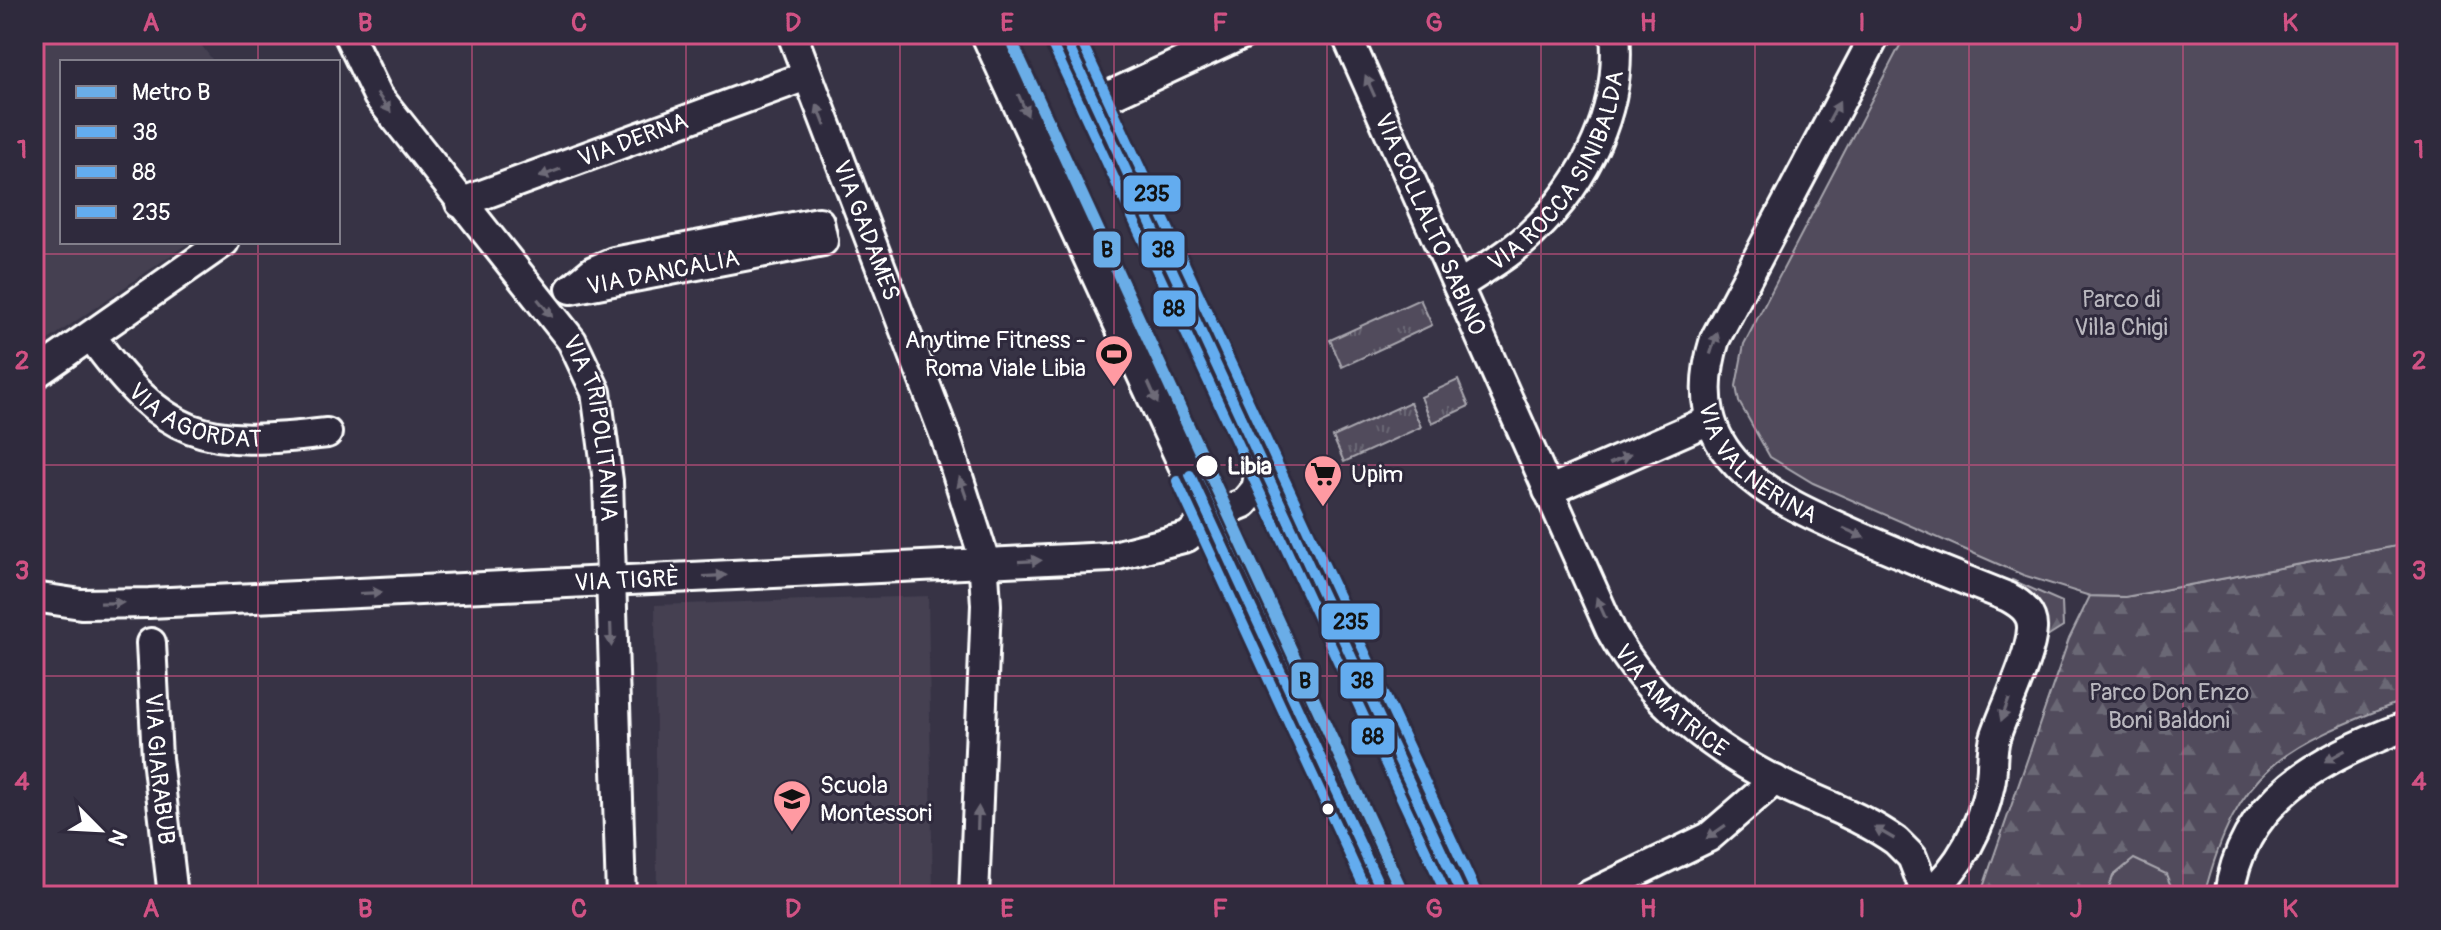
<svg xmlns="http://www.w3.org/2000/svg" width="2441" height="930" font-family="Pangolin,sans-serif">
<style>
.built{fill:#444051}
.grass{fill:url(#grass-tufts);stroke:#a8a6ae;stroke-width:2}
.forest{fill:url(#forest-firs);stroke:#a8a6ae;stroke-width:2}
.green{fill:#514c5c;stroke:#a8a6ae;stroke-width:2}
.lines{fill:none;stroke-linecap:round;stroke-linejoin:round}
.minor-casing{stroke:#fff;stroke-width:34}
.tertiary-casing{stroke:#fff;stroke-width:42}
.minor{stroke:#2f2a3d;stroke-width:28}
.tertiary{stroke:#2f2a3d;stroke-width:36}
.bus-1-casing{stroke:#2f2a3d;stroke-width:16}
.bus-2-casing{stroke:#2f2a3d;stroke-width:16}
.bus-3-casing{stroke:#2f2a3d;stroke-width:16}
.bus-1{stroke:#63acef;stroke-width:10}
.bus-2{stroke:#63acef;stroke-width:10}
.bus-3{stroke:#63acef;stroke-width:10}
.metro-1-casing{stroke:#2f2a3d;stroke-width:18}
.metro-1{stroke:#6aade7;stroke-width:12}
.oneway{fill:#6d6a77}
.grid{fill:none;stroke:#d15284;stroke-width:2;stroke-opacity:0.55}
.stop-dot{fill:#fff;stroke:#2f2a3d;stroke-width:3}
.labels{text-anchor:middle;stroke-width:6;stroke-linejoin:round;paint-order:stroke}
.street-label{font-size:24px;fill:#fff;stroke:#2f2a3d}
.park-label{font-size:24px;fill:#b9b7be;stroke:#2f2a3d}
.poi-label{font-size:24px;fill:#fff;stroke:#2f2a3d;text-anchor:start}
.stop-label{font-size:24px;font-weight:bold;fill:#fff;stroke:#2f2a3d;text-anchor:start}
.line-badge{stroke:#2f2a3d;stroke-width:3}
.pale-badge-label{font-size:22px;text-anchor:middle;font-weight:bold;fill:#111}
.neatline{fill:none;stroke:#d15284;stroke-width:3}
.grid-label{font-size:26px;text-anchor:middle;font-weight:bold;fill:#d15284}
</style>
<defs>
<pattern id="grass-tufts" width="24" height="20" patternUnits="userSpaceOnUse" patternTransform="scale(2)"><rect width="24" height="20" fill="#514c5c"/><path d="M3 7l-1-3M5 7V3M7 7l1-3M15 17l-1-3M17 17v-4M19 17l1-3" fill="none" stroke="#6b6774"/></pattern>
<pattern id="forest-firs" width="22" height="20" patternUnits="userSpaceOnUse" patternTransform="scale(2)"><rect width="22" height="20" fill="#514c5c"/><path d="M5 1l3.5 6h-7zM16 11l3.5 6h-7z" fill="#6b6774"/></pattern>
</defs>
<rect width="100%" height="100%" fill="#373345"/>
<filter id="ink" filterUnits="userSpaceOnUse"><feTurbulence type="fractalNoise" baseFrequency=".0125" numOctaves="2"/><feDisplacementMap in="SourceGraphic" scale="16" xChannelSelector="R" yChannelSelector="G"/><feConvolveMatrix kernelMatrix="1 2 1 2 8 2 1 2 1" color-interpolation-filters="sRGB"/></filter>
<g filter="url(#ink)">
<!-- built -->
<g class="built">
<path d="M42 34H193L214 62H62V242H190L34 350V41Z"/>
<path d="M928 596 933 896H657L655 605Z"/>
</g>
<!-- grass -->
<g class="grass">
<path d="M1420 299 1432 325 1342 367 1330 340Z"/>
<path d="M1458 380 1469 406 1432 423 1421 397Z"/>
<path d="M1410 402 1421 427 1344 462 1333 437Z"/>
</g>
<!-- forest -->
<g class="forest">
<path d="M2407 544V699C2287 746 2238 763 2204 896H1980L2069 639 2090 596 2125 597Z"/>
<path d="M2012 580 2062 602 2063 627 2044 639 2009 588Z"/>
</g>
<!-- green -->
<g class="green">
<path d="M1906 34H2407V544L2125 597 2090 596 2023 575 1813 483 1770 457 1739 402 1736 386 1744 344Z"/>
<path d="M2134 859 2166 874 2175 896H2106L2113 876Z"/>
</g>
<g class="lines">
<defs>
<g id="minor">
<path id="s1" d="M348 34 378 96 572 341 596 392 608 481 621 896"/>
<path id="s2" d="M792 34 945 436 983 555 986 605 974 896"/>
<path id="s3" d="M1346 34 1611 631C1648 700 1716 752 1786 786 1823 804 1863 817 1896 841L1912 857 1927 896"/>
<path id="s4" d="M1876 34 1715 339C1678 458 1770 497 1861 537 1910 558 1959 578 2008 597 2021 604 2033 613 2032 629 2031 656 2005 708 1996 735 1990 752 1994 767 1990 784 1982 826 1960 868 1927 895"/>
<path d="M1096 102 1243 34"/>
<path id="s5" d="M460 203 806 76"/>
<path d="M819 222 823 241 571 289 593 271 614 262Z"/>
<path id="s6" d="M1458 286C1483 269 1511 254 1533 232 1586 181 1622 109 1615 34"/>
<path id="s7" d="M91 336C166 439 203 448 327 433"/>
<path d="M34 375 224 242"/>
<path d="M1548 491 1710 420"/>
<path id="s8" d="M34 597 81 604 149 603 1110 557 1187 537 1210 517 1244 503 1256 489 1262 462"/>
<path id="s9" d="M151 643 157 758 173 896"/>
<path d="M1587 896 1709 837 1775 780"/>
<path d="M2229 896C2241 799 2324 756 2407 726"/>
</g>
<g id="tertiary">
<path d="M990 34 1385 896"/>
<path d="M1063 34 1462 896"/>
</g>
</defs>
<!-- minor casing -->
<use href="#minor" class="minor-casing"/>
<!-- tertiary casing -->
<use href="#tertiary" class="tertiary-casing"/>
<!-- minor -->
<use href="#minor" class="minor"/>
<!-- tertiary -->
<use href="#tertiary" class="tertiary"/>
<defs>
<g id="bus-1">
<path d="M1063 34 1462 896"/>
<path d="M1190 475 1381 889"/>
</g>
<g id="bus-2">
<path d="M1050 40 1447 896"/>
<path d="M1177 481 1368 895"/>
</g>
<g id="bus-3">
<path d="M1078 34 1475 890"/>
<path d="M1203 469 1394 883"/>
</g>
</defs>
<!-- bus-1 casing -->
<use href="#bus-1" class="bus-1-casing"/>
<!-- bus-2 casing -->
<use href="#bus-2" class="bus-2-casing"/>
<!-- bus-3 casing -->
<use href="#bus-3" class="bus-3-casing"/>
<!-- bus-1 -->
<use href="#bus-1" class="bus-1"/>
<!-- bus-2 -->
<use href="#bus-2" class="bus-2"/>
<!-- bus-3 -->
<use href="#bus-3" class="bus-3"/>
<defs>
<path id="metro-1" d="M1008 34 1404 896"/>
</defs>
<!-- metro-1 casing -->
<use href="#metro-1" class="metro-1-casing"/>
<!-- metro-1 -->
<use href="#metro-1" class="metro-1"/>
</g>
<!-- one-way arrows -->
<defs><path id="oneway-solid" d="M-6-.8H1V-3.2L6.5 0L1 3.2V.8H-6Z" transform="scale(2)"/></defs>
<g class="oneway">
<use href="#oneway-solid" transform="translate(1370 86) rotate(-114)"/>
<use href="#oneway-solid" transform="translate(384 103) rotate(54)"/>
<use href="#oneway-solid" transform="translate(1023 105) rotate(66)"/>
<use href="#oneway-solid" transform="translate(1834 112) rotate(-62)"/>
<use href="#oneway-solid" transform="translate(821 115) rotate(-111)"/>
<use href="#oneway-solid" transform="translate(550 173) rotate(159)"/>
<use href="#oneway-solid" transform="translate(545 308) rotate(51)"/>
<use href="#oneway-solid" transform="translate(1714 343) rotate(-72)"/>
<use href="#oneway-solid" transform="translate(1153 393) rotate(66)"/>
<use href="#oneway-solid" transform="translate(1620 459) rotate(-24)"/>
<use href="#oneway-solid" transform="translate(963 488) rotate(-109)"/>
<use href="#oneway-solid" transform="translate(1854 533) rotate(24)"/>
<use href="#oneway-solid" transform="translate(1030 561) rotate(-3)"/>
<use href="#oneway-solid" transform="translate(715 576) rotate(-3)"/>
<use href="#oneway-solid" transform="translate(371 593) rotate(-3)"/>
<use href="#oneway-solid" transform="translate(112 603) rotate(-1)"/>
<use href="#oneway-solid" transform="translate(1601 608) rotate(-114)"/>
<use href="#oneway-solid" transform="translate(611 635) rotate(88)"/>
<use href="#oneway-solid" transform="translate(2005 710) rotate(110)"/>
<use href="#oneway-solid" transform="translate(2335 756) rotate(151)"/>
<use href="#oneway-solid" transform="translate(978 818) rotate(-88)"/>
<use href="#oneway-solid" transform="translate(1716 832) rotate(145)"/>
<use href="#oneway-solid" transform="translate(1884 833) rotate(-150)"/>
</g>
</g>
<!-- grid -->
<path class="grid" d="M258 34V62M472 34V896M686 34V896M900 34V896M1114 34V896M1327 34V896M1541 34V896M1755 34V896M1969 34V896M2183 34V896M258 242V896M34 254H2407M34 465H2407M34 676H2407"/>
<!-- icons -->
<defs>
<symbol id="stadium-pin" viewBox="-11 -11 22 30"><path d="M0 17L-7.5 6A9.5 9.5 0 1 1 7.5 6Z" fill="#ff9aa2" stroke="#2f2a3d"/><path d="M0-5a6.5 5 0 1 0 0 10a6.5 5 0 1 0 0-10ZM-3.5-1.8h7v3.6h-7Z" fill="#111"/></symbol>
<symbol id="supermarket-pin" viewBox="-11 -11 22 30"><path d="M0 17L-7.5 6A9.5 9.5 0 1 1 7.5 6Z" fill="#ff9aa2" stroke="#2f2a3d"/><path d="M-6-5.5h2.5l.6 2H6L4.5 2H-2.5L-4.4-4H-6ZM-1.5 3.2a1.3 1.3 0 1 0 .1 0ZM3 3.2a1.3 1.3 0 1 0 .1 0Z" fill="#111"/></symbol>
<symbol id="school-pin" viewBox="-11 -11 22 30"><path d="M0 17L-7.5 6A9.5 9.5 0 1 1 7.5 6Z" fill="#ff9aa2" stroke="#2f2a3d"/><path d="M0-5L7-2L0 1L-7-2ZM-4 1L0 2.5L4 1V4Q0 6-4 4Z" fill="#111"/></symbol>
</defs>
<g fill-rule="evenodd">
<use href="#stadium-pin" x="1092" y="332" width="44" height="60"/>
<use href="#supermarket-pin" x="1301" y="452" width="44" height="60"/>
<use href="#school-pin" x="770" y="777" width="44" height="60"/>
</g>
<!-- markers -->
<g class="stop-dot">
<circle cx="1207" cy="466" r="12"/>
<circle cx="1328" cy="809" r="7"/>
</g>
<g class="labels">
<!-- street labels -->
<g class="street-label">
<text dy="8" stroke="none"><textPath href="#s5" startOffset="184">VIA DERNA</textPath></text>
<text dy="8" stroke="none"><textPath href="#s6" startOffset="158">VIA ROCCA SINIBALDA</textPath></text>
<text dy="8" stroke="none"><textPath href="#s3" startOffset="208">VIA COLLALTO SABINO</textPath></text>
<text dy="8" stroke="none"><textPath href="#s2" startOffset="210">VIA GADAMES</textPath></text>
<text transform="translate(663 272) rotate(-11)" y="8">VIA DANCALIA</text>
<text dy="8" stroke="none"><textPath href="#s7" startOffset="138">VIA AGORDAT</textPath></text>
<text dy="8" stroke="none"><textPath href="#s1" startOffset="472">VIA TRIPOLITANIA</textPath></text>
<text dy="8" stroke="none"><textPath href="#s4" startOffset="492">VIA VALNERINA</textPath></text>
<text dy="8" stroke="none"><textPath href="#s8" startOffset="594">VIA TIGRÈ</textPath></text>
<text dy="8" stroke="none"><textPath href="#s3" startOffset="746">VIA AMATRICE</textPath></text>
<text dy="8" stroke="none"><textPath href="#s9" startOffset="126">VIA GIARABUB</textPath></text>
</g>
<!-- park labels -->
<g class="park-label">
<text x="2121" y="307">Parco di<tspan x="2121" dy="28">Villa Chigi</tspan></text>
<text x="2169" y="700">Parco Don Enzo<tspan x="2169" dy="28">Boni Baldoni</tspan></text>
</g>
<!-- poi labels -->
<g class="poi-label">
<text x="1086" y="348" text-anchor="end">Anytime Fitness -<tspan x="1086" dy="28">Roma Viale Libia</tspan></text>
<text x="1351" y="482">Upim</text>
<text x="820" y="793">Scuola<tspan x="820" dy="28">Montessori</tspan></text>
</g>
<!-- stop labels -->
<g class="stop-label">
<text x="1227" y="474">Libia</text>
</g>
</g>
<g class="line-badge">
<rect x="1122" y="174" width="60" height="39" rx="8" fill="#63acef"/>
<rect x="1092" y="230" width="30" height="39" rx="8" fill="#6aade7"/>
<rect x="1140" y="230" width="46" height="39" rx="8" fill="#63acef"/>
<rect x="1152" y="289" width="45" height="39" rx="8" fill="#63acef"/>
<rect x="1320" y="602" width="61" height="39" rx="8" fill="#63acef"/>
<rect x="1290" y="661" width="30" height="39" rx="8" fill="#6aade7"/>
<rect x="1339" y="661" width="46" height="39" rx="8" fill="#63acef"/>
<rect x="1350" y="717" width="46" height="39" rx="8" fill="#63acef"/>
</g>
<g class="pale-badge-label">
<text x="1152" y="201">235</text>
<text x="1107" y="257">B</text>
<text x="1163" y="257">38</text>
<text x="1174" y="316">88</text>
<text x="1351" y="629">235</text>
<text x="1305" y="688">B</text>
<text x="1362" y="688">38</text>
<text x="1373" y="744">88</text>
</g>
<!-- margin -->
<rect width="2441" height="930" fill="none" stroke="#2f2a3d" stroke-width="88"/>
<!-- legend -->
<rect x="60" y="60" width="280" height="184" fill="#2f2a3d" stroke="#827f8b" stroke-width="2"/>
<rect x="76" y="86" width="40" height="12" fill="#6aade7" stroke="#827f8b" stroke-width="2"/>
<text x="132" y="100" font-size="24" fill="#ffffff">Metro B</text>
<rect x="76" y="126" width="40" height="12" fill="#63acef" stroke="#827f8b" stroke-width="2"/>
<text x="132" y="140" font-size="24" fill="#ffffff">38</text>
<rect x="76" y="166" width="40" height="12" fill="#63acef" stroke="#827f8b" stroke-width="2"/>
<text x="132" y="180" font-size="24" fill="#ffffff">88</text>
<rect x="76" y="206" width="40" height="12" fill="#63acef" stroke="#827f8b" stroke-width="2"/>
<text x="132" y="220" font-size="24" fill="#ffffff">235</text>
<!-- north arrow -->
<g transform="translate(100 830) rotate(114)" stroke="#2f2a3d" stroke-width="6" paint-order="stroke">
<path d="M0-6L14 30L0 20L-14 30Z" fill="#ffffff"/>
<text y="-12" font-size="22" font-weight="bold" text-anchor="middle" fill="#ffffff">N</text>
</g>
<rect x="44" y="44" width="2353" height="842" class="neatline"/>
<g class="grid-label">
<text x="151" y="31">A</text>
<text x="365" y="31">B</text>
<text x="579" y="31">C</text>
<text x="793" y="31">D</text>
<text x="1007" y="31">E</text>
<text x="1220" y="31">F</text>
<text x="1434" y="31">G</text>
<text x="1648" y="31">H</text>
<text x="1862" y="31">I</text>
<text x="2076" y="31">J</text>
<text x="2290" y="31">K</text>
<text x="22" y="158">1</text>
<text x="2419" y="158">1</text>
<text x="22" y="369">2</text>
<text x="2419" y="369">2</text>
<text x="22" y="579">3</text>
<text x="2419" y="579">3</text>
<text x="22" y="790">4</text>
<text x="2419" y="790">4</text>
<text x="151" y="917">A</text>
<text x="365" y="917">B</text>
<text x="579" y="917">C</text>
<text x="793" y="917">D</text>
<text x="1007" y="917">E</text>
<text x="1220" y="917">F</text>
<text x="1434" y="917">G</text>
<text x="1648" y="917">H</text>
<text x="1862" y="917">I</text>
<text x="2076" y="917">J</text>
<text x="2290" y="917">K</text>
</g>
</svg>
